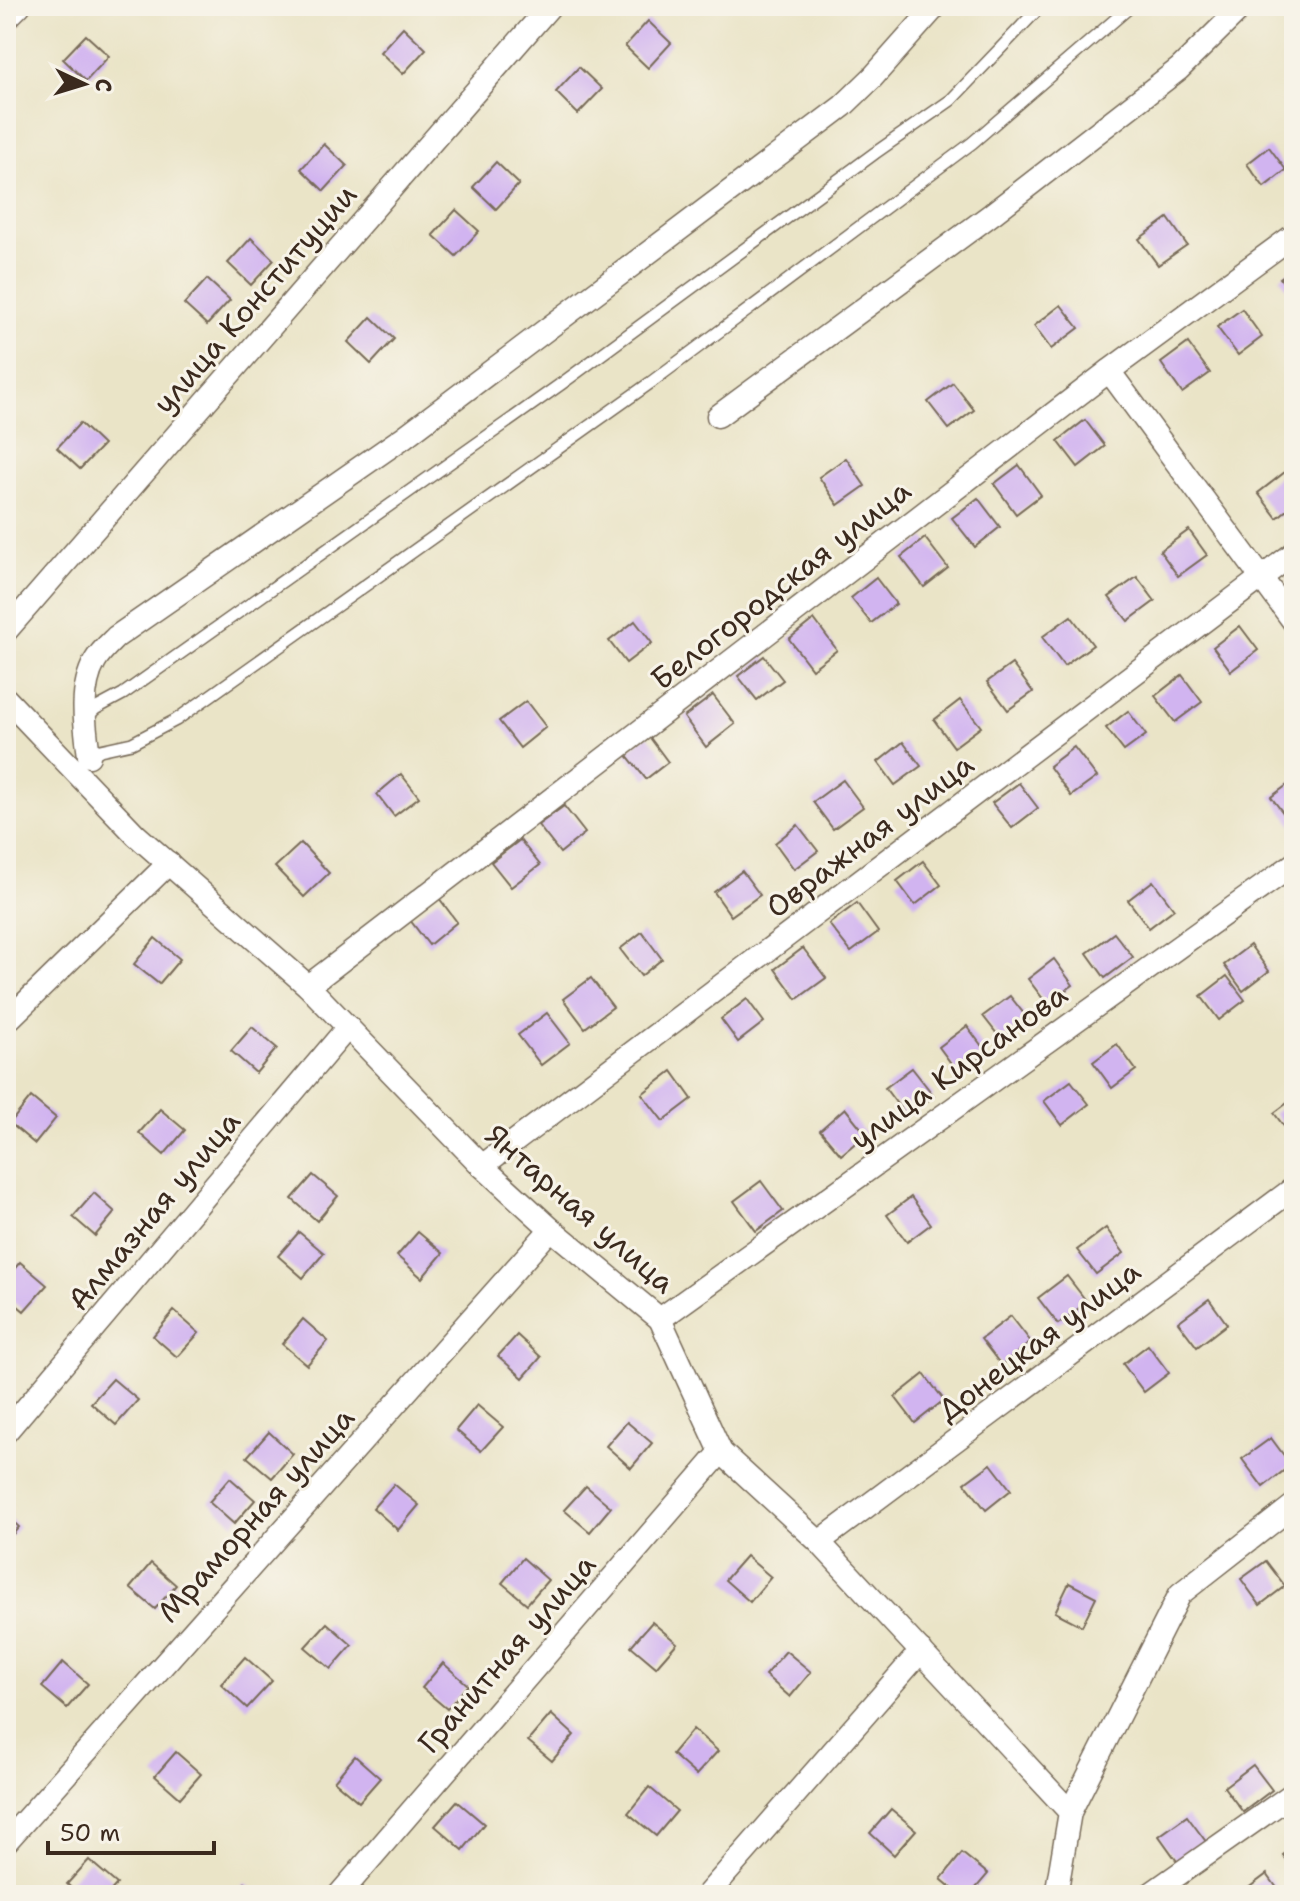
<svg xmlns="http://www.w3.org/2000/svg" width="1300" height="1901" font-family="'Shantell Sans',sans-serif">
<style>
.building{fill:#d1b4f0}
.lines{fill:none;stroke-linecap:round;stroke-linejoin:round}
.service-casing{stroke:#786b59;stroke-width:14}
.minor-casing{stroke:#786b59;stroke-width:25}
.service{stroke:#fff;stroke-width:11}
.minor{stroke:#fff;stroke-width:22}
.labels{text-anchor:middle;stroke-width:6;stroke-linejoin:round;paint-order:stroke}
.street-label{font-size:30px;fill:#3b2a1e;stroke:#f7f3e8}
</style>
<rect width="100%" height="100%" fill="#f7f3e8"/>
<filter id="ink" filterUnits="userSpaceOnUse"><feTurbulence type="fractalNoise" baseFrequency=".0125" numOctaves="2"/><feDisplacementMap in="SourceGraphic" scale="16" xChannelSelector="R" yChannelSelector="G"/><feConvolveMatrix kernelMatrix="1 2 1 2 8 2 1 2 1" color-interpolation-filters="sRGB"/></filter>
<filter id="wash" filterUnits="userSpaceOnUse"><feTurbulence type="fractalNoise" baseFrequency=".006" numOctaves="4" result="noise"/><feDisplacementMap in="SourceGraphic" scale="32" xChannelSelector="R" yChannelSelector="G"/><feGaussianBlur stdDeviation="1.8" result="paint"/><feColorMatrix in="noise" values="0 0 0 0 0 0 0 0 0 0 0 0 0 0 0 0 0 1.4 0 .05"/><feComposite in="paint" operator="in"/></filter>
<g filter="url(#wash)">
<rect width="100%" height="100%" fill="#eae4c7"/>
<g id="blocks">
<!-- building -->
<g class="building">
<path d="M648 21 671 43 648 68 625 46Z"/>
<path d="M403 27 426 49 403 74 380 52Z"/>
<path d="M86 35 109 56 86 81 63 59Z"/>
<path d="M579 67 602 89 578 114 556 92Z"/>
<path d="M324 144 347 166 324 191 301 169Z"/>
<path d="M1269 147 1286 170 1264 187 1247 164Z"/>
<path d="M496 162 519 184 496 209 473 187Z"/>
<path d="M456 210 479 231 456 256 433 235Z"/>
<path d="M1168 218 1187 245 1158 265 1139 239Z"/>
<path d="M251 238 274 260 251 285 228 263Z"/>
<path d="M1294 268V297L1280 278Z"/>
<path d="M207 279 230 300 207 325 184 304Z"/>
<path d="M1061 305 1079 328 1051 349 1034 326Z"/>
<path d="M1242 309 1262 337 1238 355 1217 327Z"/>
<path d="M371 317 394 339 371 364 348 342Z"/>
<path d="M1188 343 1210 373 1182 393 1161 363Z"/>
<path d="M953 383 974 410 949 429 928 402Z"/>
<path d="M1085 420 1105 446 1078 467 1058 441Z"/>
<path d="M80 423 103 445 80 469 57 448Z"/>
<path d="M846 458 865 486 838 505 819 477Z"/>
<path d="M1019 465 1041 495 1016 514 994 484Z"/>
<path d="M1285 472 1294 483V504L1277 518 1258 493Z"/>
<path d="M978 498 1000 527 975 547 952 518Z"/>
<path d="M1189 530 1207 555 1178 576 1160 551Z"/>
<path d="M925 538 948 568 924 587 901 557Z"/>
<path d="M1137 577 1155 601 1128 621 1109 597Z"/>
<path d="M876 578 896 604 871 623 851 598Z"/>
<path d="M1071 616 1093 645 1064 666 1042 637Z"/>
<path d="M814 619 837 650 812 669 789 639Z"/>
<path d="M635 621 652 643 626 663 609 641Z"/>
<path d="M1240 626 1258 650 1231 671 1213 647Z"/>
<path d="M764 656 783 680 757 700 738 676Z"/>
<path d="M1012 664 1033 692 1008 710 987 682Z"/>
<path d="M1182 675 1202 702 1175 722 1155 696Z"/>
<path d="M713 695 735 724 706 747 684 717Z"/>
<path d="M960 700 981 727 954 747 934 720Z"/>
<path d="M526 701 546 727 520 748 499 721Z"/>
<path d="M1128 711 1146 735 1124 751 1106 728Z"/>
<path d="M648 735 668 762 646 779 625 753Z"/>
<path d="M903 742 921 766 895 785 878 762Z"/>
<path d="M1074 747 1097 777 1071 796 1049 766Z"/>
<path d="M401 774 419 797 394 816 377 794Z"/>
<path d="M843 780 863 807 833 829 813 802Z"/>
<path d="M1294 780V827L1271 797Z"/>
<path d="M1019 783 1038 808 1012 828 992 803Z"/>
<path d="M564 806 585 833 560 853 538 825Z"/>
<path d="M798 825 818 851 794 869 775 843Z"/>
<path d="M520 840 540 865 511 887 491 862Z"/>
<path d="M301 843 329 873 304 897 275 867Z"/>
<path d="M923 861 941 885 915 905 897 881Z"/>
<path d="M742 871 760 895 731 916 714 892Z"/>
<path d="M1153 881 1174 909 1149 928 1128 900Z"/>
<path d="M439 898 457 922 429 945 410 920Z"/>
<path d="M857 903 878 932 851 952 829 924Z"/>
<path d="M642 932 662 959 641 976 620 949Z"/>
<path d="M1114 933 1133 957 1105 978 1087 953Z"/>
<path d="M155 938 180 959 159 984 134 964Z"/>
<path d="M1250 945 1269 971 1243 991 1224 965Z"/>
<path d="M803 948 826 978 797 999 775 969Z"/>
<path d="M1054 959 1073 985 1047 1004 1028 979Z"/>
<path d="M1227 976 1245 1000 1219 1020 1201 996Z"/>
<path d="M591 978 613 1007 585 1028 563 999Z"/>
<path d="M1010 996 1028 1019 1001 1039 983 1016Z"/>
<path d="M747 999 764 1022 738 1042 721 1019Z"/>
<path d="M547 1013 570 1043 541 1065 518 1035Z"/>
<path d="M967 1026 987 1053 959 1074 939 1047Z"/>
<path d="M252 1027 277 1048 256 1073 231 1051Z"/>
<path d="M1117 1044 1136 1070 1112 1088 1093 1062Z"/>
<path d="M912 1068 934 1096 906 1116 885 1088Z"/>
<path d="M672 1071 692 1099 663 1121 642 1094Z"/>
<path d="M1071 1081 1089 1104 1062 1125 1044 1101Z"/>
<path d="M31 1097 56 1118 35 1144 10 1123Z"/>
<path d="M1294 1098V1140L1274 1113Z"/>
<path d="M845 1108 866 1134 841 1155 820 1130Z"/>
<path d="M160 1109 185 1130 164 1155 139 1133Z"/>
<path d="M313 1175 338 1196 317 1221 292 1199Z"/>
<path d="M761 1181 783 1211 756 1231 734 1201Z"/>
<path d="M94 1193 115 1212 95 1236 73 1217Z"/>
<path d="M911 1197 931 1224 907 1242 887 1215Z"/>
<path d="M1106 1228 1124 1253 1096 1274 1077 1250Z"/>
<path d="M299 1232 324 1253 303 1278 278 1256Z"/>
<path d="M418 1232 443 1253 422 1278 397 1256Z"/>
<path d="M20 1262 47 1285 24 1311 6 1296V1279Z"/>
<path d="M1067 1276 1087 1302 1058 1324 1038 1298Z"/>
<path d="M1209 1299 1227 1324 1197 1347 1178 1322Z"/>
<path d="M174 1311 199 1333 177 1357 153 1336Z"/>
<path d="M1011 1316 1031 1342 1001 1365 981 1339Z"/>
<path d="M303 1319 328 1341 307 1365 282 1344Z"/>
<path d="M517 1335 541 1357 523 1378 498 1356Z"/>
<path d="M1148 1345 1169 1373 1144 1392 1123 1364Z"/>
<path d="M924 1374 944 1400 915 1423 895 1397Z"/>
<path d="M113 1379 138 1400 116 1425 91 1403Z"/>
<path d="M477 1405 503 1427 481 1451 456 1430Z"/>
<path d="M627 1422 652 1443 631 1468 606 1446Z"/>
<path d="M269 1432 293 1454 272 1478 247 1457Z"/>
<path d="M1271 1438 1291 1465 1263 1487 1242 1459Z"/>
<path d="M991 1464 1011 1490 986 1510 965 1483Z"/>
<path d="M230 1478 255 1500 234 1524 209 1502Z"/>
<path d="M394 1484 419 1505 398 1530 373 1508Z"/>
<path d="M586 1486 611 1507 590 1532 564 1510Z"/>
<path d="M6 1515 19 1527 6 1542Z"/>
<path d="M746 1556 771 1577 750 1602 725 1580Z"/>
<path d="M523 1558 548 1580 527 1604 502 1583Z"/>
<path d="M1266 1561 1285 1586 1260 1605 1241 1579Z"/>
<path d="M151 1563 176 1585 155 1609 130 1588Z"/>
<path d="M1069 1583 1096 1597 1082 1626 1055 1612Z"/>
<path d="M652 1622 677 1643 656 1667 631 1646Z"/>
<path d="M327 1623 352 1645 331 1669 305 1647Z"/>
<path d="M786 1651 811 1672 790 1697 765 1675Z"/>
<path d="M245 1657 272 1681 247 1708 221 1684Z"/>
<path d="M63 1662 88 1684 67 1708 42 1687Z"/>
<path d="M443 1663 468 1685 447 1709 422 1688Z"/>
<path d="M551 1714 574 1735 552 1761 528 1741Z"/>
<path d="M693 1729 718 1751 696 1775 672 1754Z"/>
<path d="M176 1752 201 1774 180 1798 155 1776Z"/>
<path d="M355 1756 380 1778 359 1802 334 1781Z"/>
<path d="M1253 1765 1272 1790 1243 1812 1224 1787Z"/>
<path d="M649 1787 677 1811 656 1836 628 1813Z"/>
<path d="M457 1801 484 1824 463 1850 435 1826Z"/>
<path d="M891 1809 916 1830 894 1855 870 1833Z"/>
<path d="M1187 1816 1207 1843 1179 1864 1159 1836Z"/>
<path d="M1294 1847V1869L1283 1855Z"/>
<path d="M962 1853 988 1874 970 1895H960L941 1879Z"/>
<path d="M89 1860 117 1884 107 1895H79L67 1884Z"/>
<path d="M1267 1874 1282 1895H1239Z"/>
<path d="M245 1883 259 1895H235Z"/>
</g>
</g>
</g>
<g filter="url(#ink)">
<use href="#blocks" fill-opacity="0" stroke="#786b59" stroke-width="2"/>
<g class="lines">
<defs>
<g id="service">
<path d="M85 719 95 709 123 694 561 384 875 153 951 100 1041 6"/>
<path d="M87 758 100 750 132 743 176 720 650 383 972 143 1131 6"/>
</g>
<g id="minor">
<path d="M6 19 19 6"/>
<path d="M1109 371 1294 622"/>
<path d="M718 416 992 214 1179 69 1243 6"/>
<path d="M6 631 550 6"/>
<path d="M6 699 136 835 308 986 482 1166 551 1229 660 1319 721 1452 819 1542 1070 1812 1056 1895"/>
<path d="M89 756C85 726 79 689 95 661 100 652 109 644 116 637L404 437 843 106 872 78 936 6"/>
<path d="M308 986 1109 371 1294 235"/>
<path d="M6 1022 169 863"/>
<path d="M482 1166 1294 553"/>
<path d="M660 1319 1294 864"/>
<path d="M6 1432 348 1027"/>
<path d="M819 1542 1294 1188"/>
<path d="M1070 1812 1180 1594 1294 1505"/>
<path d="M6 1842 551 1229"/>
<path d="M339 1895 721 1452"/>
<path d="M707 1895 921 1651"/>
<path d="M1149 1895 1294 1793"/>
</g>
</defs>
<!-- service casing -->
<use href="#service" class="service-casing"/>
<!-- minor casing -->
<use href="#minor" class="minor-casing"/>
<!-- service -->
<use href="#service" class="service"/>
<!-- minor -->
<use href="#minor" class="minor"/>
</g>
</g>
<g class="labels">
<!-- street labels -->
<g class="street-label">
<text transform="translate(255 299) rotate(-49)" y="10">улица Конституции</text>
<text transform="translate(781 585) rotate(-38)" y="10">Белогородская улица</text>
<text transform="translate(870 836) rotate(-37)" y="10">Овражная улица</text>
<text transform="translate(959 1067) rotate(-36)" y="10">улица Кирсанова</text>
<text transform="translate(580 1209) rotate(41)" y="10">Янтарная улица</text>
<text transform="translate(154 1211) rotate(-50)" y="10">Алмазная улица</text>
<text transform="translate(1039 1341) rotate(-37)" y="10">Донецкая улица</text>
<text transform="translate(256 1515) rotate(-48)" y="10">Мраморная улица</text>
<text transform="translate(507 1654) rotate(-49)" y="10">Гранитная улица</text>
</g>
</g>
<!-- margin -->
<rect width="1300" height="1901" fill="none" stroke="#f7f3e8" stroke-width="32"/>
<!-- north arrow -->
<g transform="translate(84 84) rotate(94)" stroke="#f7f3e8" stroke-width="6" paint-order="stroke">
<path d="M0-6L14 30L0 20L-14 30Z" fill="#3b2a1e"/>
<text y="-12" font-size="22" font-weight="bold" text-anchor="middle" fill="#3b2a1e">С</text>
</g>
<!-- scale -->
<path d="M48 1841v12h166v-12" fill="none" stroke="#3b2a1e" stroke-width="4"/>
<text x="60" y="1841" font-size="24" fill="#3b2a1e" stroke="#f7f3e8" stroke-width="6" paint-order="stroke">50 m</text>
</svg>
